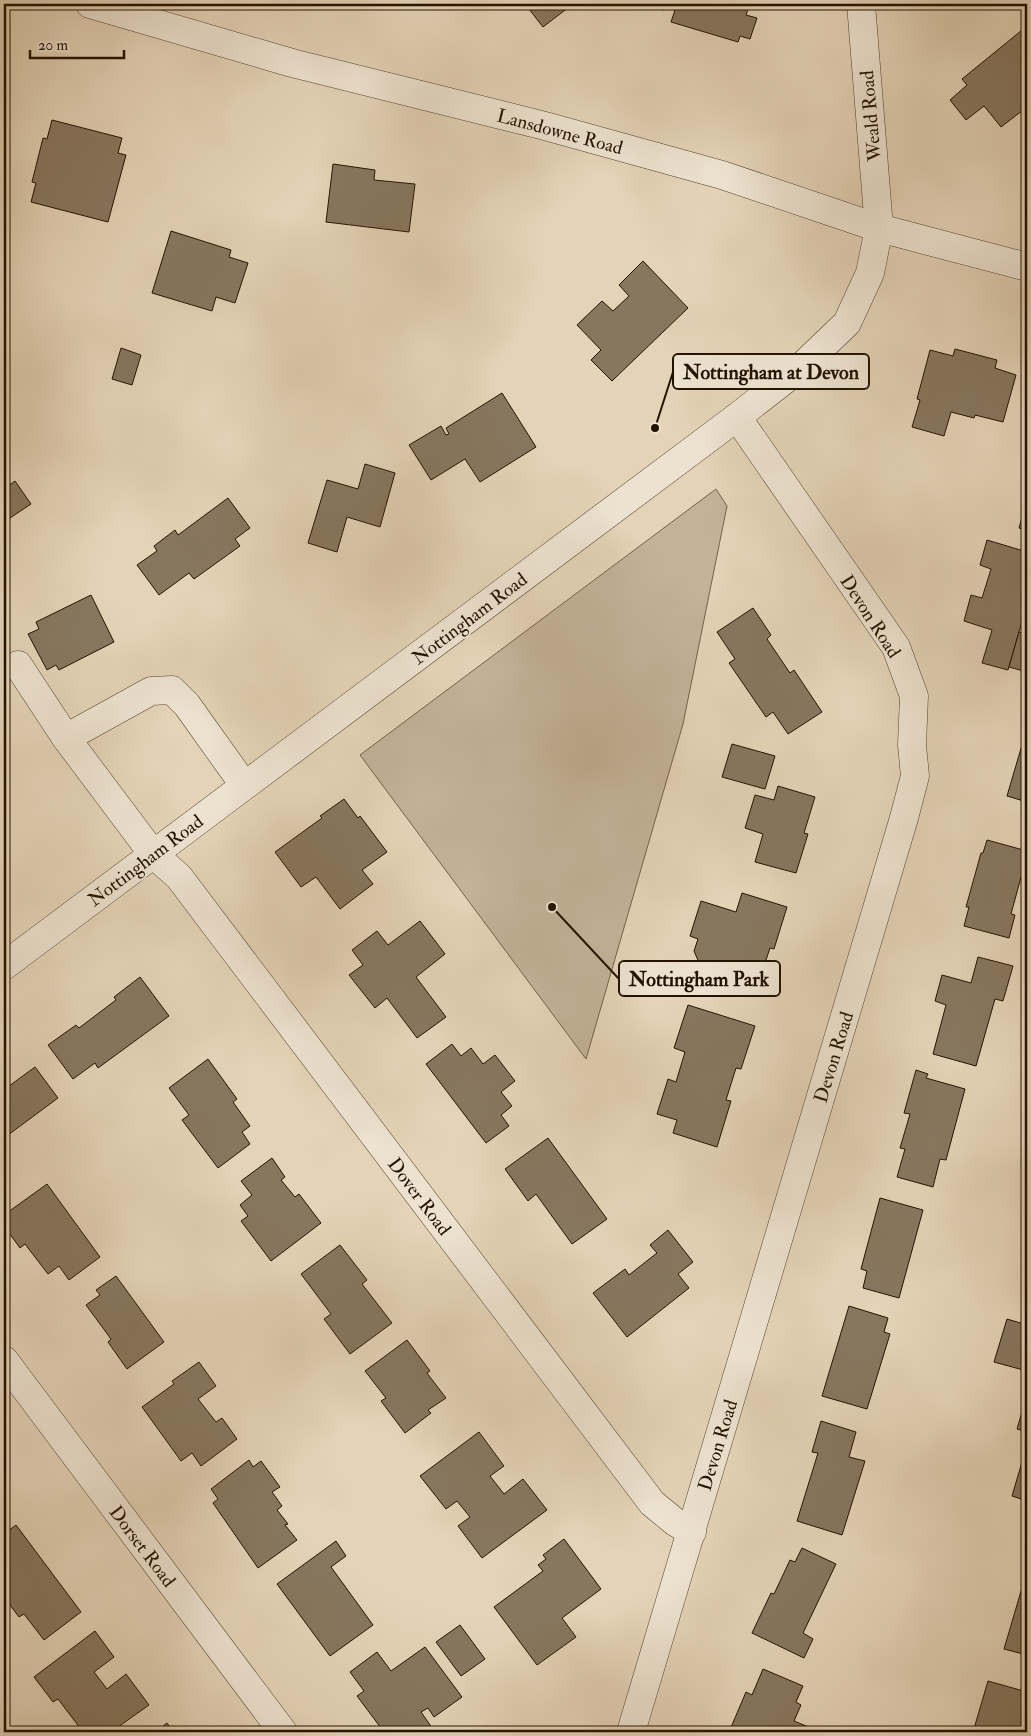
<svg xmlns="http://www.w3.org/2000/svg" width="1031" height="1736" font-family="'IM FELL Double Pica',serif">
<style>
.green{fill:#c3b298;stroke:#72624c}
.building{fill:#87775f;stroke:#221300}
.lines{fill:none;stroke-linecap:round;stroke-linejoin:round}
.minor-casing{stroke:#52432e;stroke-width:29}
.minor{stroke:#ede2d0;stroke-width:28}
.labels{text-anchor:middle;stroke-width:4;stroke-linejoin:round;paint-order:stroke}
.street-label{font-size:19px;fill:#221300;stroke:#ede2d0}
.leader{fill:none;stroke:#221300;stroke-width:2}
.callout-dot{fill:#221300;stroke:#ede2d0;stroke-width:2}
.callout{fill:#ede2d0;stroke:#221300;stroke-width:2}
.callout-label{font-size:20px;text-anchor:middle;font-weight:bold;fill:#221300}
</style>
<rect width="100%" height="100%" fill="#e4d3b7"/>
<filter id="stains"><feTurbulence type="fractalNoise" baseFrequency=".004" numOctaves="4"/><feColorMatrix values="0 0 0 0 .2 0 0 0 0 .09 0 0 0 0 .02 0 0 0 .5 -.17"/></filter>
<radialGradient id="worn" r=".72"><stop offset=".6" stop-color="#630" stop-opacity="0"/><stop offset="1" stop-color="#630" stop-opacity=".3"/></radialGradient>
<!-- green -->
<path class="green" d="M716 489 727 506 683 724 586 1059 360 755Z"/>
<!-- building -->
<g class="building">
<path d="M525 4H573L543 27Z"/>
<path d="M643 4H666L664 10Z"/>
<path d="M677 4H750L746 15 757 18 750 39 740 36 738 42 671 22Z"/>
<path d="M1027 26V107L1001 127 984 106 966 120 950 100 967 85 962 79Z"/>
<path d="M52 120 122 138 118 153 126 155 108 222 31 202 36 183 32 182 43 138 47 139Z"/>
<path d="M333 164 375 170 374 180 415 184 409 232 326 222Z"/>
<path d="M171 231 231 250 229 257 248 263 235 303 216 297 212 311 152 293Z"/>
<path d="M643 261 688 308 612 381 591 360 601 350 577 325 602 301 613 311 629 296 619 285Z"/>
<path d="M121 348 141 355 132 385 112 379Z"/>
<path d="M955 349 997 360 995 368 1016 375 1003 422 975 415 974 418 951 412 944 436 912 427 920 400 917 399 930 350 953 356Z"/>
<path d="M502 393 536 447 480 482 465 459 431 480 409 445 441 426 446 435 449 434 446 428Z"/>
<path d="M365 464 395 473 380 527 347 517 337 552 308 543 327 480 358 489Z"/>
<path d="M15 481 31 504 4 522V489Z"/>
<path d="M228 498 250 528 235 539 240 546 194 579 189 573 159 595 137 565 157 551 154 546 175 530 178 535Z"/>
<path d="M1027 500V531L1019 528Z"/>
<path d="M987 540 1027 552V604L1008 670 982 663 992 630 964 621 971 595 982 598 991 569 980 565Z"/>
<path d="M91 595 114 642 59 670 56 665 47 670 28 634 39 629 36 622Z"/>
<path d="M753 608 771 635 767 639 790 673 794 670 822 712 788 734 773 712 766 717 729 663 735 659 717 632Z"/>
<path d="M1019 632 1027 635V672L1009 667Z"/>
<path d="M1027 728V810H1025L1027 802 1007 796Z"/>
<path d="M732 744 775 756 765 789 722 777Z"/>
<path d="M778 786 815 797 804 833 808 834 796 873 755 862 763 834 745 828 755 795 774 800Z"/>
<path d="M344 799 358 818 360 816 387 852 362 870 373 884 340 909 316 877 301 887 275 852 322 818 320 816Z"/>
<path d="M987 840 1027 851V871L1023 870 1011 914 1015 915 1009 938 964 926 969 907H966L981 853H983Z"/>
<path d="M742 893 787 907 774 949 770 948 761 975 759 974 753 993 715 981 718 971 700 965 694 951 698 939 690 936 701 901 736 912Z"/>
<path d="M420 921 445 954 416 977 446 1017 417 1038 387 998 375 1008 349 975 363 965 352 950 377 931 388 945Z"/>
<path d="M978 957 1013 966 1003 1001 995 999 976 1066 933 1054 946 1005 935 1001 942 975 971 983Z"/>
<path d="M140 977 169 1016 98 1068 95 1063 73 1079 48 1045 76 1025 79 1028 116 1000 114 997Z"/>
<path d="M688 1005 755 1026 741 1069 736 1068 726 1100 731 1101 717 1147 673 1133 677 1120 657 1114 668 1079 676 1082 685 1052 674 1048Z"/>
<path d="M452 1044 461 1056 471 1048 483 1064 495 1055 515 1081 501 1092 512 1106 501 1115 509 1126 486 1143 426 1064Z"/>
<path d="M208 1059 237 1099 233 1102 250 1126 242 1132 250 1144 218 1168 182 1120 189 1115 169 1088Z"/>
<path d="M35 1067 58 1098 4 1138V1087L5 1089Z"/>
<path d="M916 1070 928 1074 926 1078 965 1089 946 1160 940 1159 933 1187 897 1177 905 1149 900 1148 910 1114 904 1113Z"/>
<path d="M548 1138 607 1219 572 1244 536 1194 528 1201 505 1169Z"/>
<path d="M272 1158 285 1177 281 1180 295 1197 299 1194 321 1223 271 1261 241 1221 248 1216 240 1205 252 1195 241 1181Z"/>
<path d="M47 1184 100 1257 69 1280 59 1266 48 1274 25 1244 20 1248 4 1226V1215Z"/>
<path d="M880 1198 923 1210 899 1298 863 1288 867 1271 861 1269Z"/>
<path d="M668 1230 693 1262 678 1274 689 1288 627 1337 593 1293 625 1269 629 1275 657 1253 650 1245Z"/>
<path d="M340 1245 367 1280 362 1284 392 1323 350 1354 324 1319 331 1314 301 1274Z"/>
<path d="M116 1276 164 1342 127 1369 108 1342 111 1339 86 1305 100 1295 96 1290Z"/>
<path d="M849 1306 888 1318 884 1332 890 1334 867 1409 822 1396Z"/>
<path d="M1007 1319 1027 1325V1371L994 1362Z"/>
<path d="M407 1340 430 1371 427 1373 446 1398 428 1410 431 1413 405 1433 381 1401 386 1398 365 1371Z"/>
<path d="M199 1362 216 1386 198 1399 216 1422 222 1418 237 1439 201 1466 192 1453 181 1461 142 1407 174 1384 172 1381Z"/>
<path d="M1027 1395V1432L1017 1429Z"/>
<path d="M821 1421 856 1432 849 1457 865 1461 842 1535 797 1521 818 1453 812 1452Z"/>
<path d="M479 1432 504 1466 490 1476 504 1494 523 1479 547 1510 482 1558 458 1526 470 1517 457 1501 446 1509 420 1476Z"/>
<path d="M1027 1445V1501L1012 1496Z"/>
<path d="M249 1460 253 1467 261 1461 280 1487 272 1492 282 1506 277 1510 288 1524 285 1525 297 1540 258 1568 213 1503 218 1499 211 1489Z"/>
<path d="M16 1525 81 1612 44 1640 24 1614 19 1617 4 1597V1534Z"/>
<path d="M564 1539 601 1589 562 1618 576 1637 537 1665 494 1607 543 1571 538 1565 546 1559 543 1555Z"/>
<path d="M336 1541 346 1556 331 1567 373 1625 330 1656 277 1584Z"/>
<path d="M802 1548 836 1564 803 1633 813 1639 804 1658 752 1633 771 1593 774 1594 790 1560 795 1562Z"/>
<path d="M1027 1571V1655L1004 1649Z"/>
<path d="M460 1625 485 1659 461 1676 436 1642Z"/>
<path d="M95 1631 114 1657 94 1672 107 1689 126 1674 149 1705 111 1732H83L58 1699 53 1702 34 1677Z"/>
<path d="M425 1647 462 1697 434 1717 428 1708 421 1712 435 1732H384L357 1696 364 1691 350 1672 377 1652 391 1671Z"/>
<path d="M763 1669 803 1686 796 1702 801 1705 794 1721 811 1728 809 1732H729L746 1692 752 1695Z"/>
<path d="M988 1681 1027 1692V1732H973Z"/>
<path d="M167 1723 173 1732H155Z"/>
</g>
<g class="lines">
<defs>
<g id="minor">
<path d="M90 4 292 63 545 126 722 175 879 228 1027 267"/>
<path d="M18 665 66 738 153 854 179 877 652 1503 675 1522 692 1532"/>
<path d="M66 738 151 691 172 690 187 705 244 785"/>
<path d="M4 966 737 417 800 368 847 323 870 273 879 228 861 4"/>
<path d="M4 1360 283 1732"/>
<path d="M631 1732 904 818 915 776 912 745 914 696 896 647 737 417"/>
</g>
</defs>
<!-- minor casing -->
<use href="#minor" class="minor-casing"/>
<!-- minor -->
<use href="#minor" class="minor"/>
</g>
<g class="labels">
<!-- street labels -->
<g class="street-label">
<text transform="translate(870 116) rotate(-95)" y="7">Weald Road</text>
<text transform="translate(560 131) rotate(15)" y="7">Lansdowne Road</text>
<text transform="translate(871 616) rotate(57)" y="7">Devon Road</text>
<text transform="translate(469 618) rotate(-37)" y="7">Nottingham Road</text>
<text transform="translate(145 860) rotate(-37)" y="7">Nottingham Road</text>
<text transform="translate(833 1057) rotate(-73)" y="7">Devon Road</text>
<text transform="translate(420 1196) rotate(53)" y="7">Dover Road</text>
<text transform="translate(717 1445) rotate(-73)" y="7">Devon Road</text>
<text transform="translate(143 1546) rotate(53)" y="7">Dorset Road</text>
</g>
</g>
<!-- callouts -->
<path class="leader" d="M655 428L673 372M552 907L619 979"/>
<g class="callout-dot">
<circle cx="655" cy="428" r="5"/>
<circle cx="552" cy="907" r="5"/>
</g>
<g class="callout">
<rect x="673" y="354" width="196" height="35" rx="5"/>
<rect x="619" y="961" width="161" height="35" rx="5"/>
</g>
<g class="callout-label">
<text x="771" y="379">Nottingham at Devon</text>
<text x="699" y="986">Nottingham Park</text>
</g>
<!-- margin -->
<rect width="1031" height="1736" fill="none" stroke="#e4d3b7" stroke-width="20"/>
<rect x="5" y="5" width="1021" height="1726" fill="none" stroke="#221300" stroke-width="2.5"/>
<rect x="10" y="10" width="1011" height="1716" fill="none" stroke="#221300"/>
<!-- scale -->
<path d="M30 50v8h94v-8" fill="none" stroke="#221300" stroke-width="2.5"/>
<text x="38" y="50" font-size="15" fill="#221300" stroke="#ede2d0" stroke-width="4" paint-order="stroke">20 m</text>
<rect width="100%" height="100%" filter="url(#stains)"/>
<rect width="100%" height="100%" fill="url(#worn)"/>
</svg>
